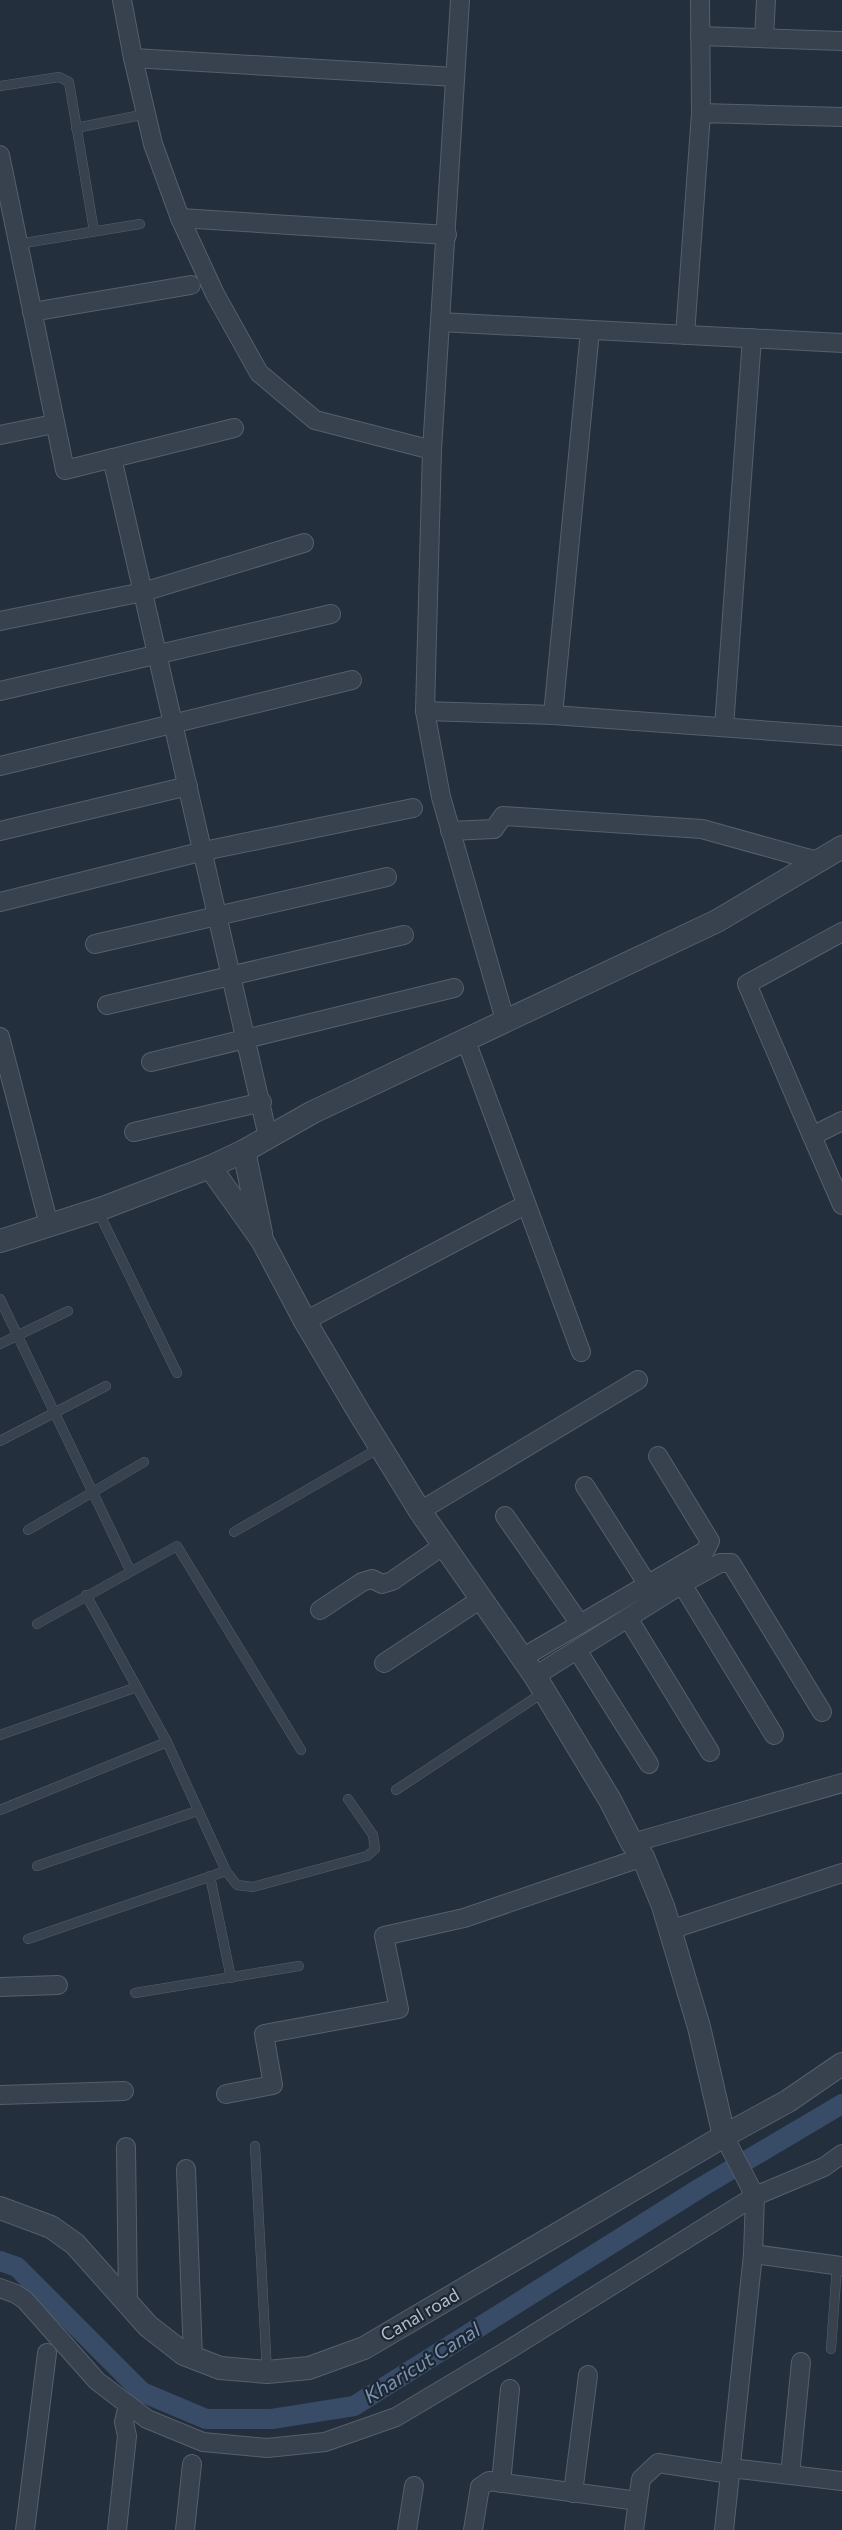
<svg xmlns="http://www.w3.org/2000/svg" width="842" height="2530" font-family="Commissioner,sans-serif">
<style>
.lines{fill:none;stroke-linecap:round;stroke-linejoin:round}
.canal{stroke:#394c67;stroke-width:20}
.service-casing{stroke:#565f6c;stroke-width:10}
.minor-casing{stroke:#565f6c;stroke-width:20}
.tertiary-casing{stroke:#565f6c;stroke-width:24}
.service{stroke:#38414e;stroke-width:9}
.minor{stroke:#38414e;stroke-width:18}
.tertiary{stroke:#38414e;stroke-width:22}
.labels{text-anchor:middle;stroke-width:4.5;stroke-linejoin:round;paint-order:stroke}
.street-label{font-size:18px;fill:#b4bcc9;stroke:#1d2633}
.water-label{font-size:20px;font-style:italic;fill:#7c92b1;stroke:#1d2633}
</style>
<rect width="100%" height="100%" fill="#242f3e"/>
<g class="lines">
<!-- canal -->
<path class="canal" d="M0 2261 17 2267 142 2392 206 2419H272L354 2406 700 2188 842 2104"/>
<defs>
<g id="service">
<path d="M0 86 59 77 69 82 94 231"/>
<path d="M76 128 146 114"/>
<path d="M18 244 140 224"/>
<path d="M97 1209 177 1373"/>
<path d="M0 1299 130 1570"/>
<path d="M0 1344 68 1311"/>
<path d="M0 1441 106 1386"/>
<path d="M28 1530 144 1462"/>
<path d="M234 1532 381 1447"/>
<path d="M86 1595 167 1742 226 1871 237 1885 253 1887 367 1856 375 1849 373 1835 348 1799"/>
<path d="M37 1624 177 1546 301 1750"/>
<path d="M0 1735 137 1687"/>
<path d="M396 1790 544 1692"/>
<path d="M0 1810 167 1742"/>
<path d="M37 1866 197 1811"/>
<path d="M210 1876 231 1978"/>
<path d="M28 1939 226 1871"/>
<path d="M135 1993 299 1966"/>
<path d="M255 2146 267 2372"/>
<path d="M831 2349 837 2266"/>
</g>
<g id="minor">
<path d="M122 0 133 58 455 77"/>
<path d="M460 0 432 450 425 711 441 797 505 1020"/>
<path d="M700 0 701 113"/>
<path d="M700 36 842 41"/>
<path d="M764 38 766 0"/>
<path d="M133 58 153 144 180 218 215 294 259 373 315 420 432 450"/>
<path d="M0 155 65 470 234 428"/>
<path d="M180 218 447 235"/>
<path d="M32 312 191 285"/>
<path d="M440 322 842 343"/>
<path d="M685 335 701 113 842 117"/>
<path d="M0 435 54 424"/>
<path d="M112 458 268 1137"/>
<path d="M0 621 143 592 304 543"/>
<path d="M0 691 331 614"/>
<path d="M425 711 553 715 842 736"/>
<path d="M553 715 590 331"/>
<path d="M724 727 752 338"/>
<path d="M0 766 352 680"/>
<path d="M0 831 188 786"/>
<path d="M450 831 494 829 503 816 702 829 817 861"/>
<path d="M0 902 204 851 413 808"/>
<path d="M95 944 387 877"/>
<path d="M107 1005 404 935"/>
<path d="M0 1037 49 1225"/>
<path d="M465 1038 581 1352"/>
<path d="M151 1062 454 988"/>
<path d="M842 1121 812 1136 842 1205"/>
<path d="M134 1132 262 1102"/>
<path d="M812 1136 747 984 842 932"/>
<path d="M305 1321 525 1205"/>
<path d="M585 1486 648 1585"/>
<path d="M420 1511 638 1380"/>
<path d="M505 1516 580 1624"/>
<path d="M682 1584 774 1735"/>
<path d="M320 1610 362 1582 372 1579 382 1584 392 1581 444 1545"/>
<path d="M628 1618 710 1752"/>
<path d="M577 1650 649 1764"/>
<path d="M522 1658 705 1551 710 1541 658 1456"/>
<path d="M384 1663 481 1599"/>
<path d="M535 1676 682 1584 720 1563H731L822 1712"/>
<path d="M632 1843 842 1783"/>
<path d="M670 1930 842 1873"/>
<path d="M0 1987 58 1985"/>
<path d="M226 2094 273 2085 264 2034 399 2009 384 1936 464 1918 643 1857"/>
<path d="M0 2095 124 2091"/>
<path d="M126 2147 128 2304"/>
<path d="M186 2169 193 2358"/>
<path d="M753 2254 842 2266"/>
<path d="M0 2288 16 2294 25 2300 97 2381 147 2419 203 2442 267 2448 325 2442 396 2417 510 2349 755 2196 824 2167 842 2154"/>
<path d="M731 2468 842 2481"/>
<path d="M790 2475 801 2362"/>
<path d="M501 2483 510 2389"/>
<path d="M573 2493 588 2375"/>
<path d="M25 2530 47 2353"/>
<path d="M117 2530 127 2436 124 2422 128 2405"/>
<path d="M185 2530 192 2464"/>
<path d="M407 2530 414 2486"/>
<path d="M473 2530 480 2487 489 2481 638 2501"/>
<path d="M634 2530 641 2479 658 2463 730 2474 753 2254 755 2196 724 2136"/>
<path d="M724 2530 730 2474"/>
</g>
<g id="tertiary">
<path d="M244 1151 261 1233"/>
<path d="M210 1167 262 1240 305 1321 360 1414 420 1511 535 1676 610 1800 632 1843 643 1857 663 1906 699 2027 724 2136"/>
<path d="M0 1241 103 1208 210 1167 244 1151 313 1112 717 921 842 847"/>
<path d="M0 2208 51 2227 75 2244 148 2326 184 2354 220 2368 267 2372 309 2368 364 2348 724 2136 788 2101 842 2064"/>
</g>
</defs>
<!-- service casing -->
<use href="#service" class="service-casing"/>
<!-- minor casing -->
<use href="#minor" class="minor-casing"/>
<!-- tertiary casing -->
<use href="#tertiary" class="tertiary-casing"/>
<!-- service -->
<use href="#service" class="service"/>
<!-- minor -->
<use href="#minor" class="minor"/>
<!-- tertiary -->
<use href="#tertiary" class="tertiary"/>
</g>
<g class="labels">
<!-- street labels -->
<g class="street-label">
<text transform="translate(420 2315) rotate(-30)" y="6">Canal road</text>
</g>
<!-- water labels -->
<g class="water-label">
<text transform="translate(422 2363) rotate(-32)" y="7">Kharicut Canal</text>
</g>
</g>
</svg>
